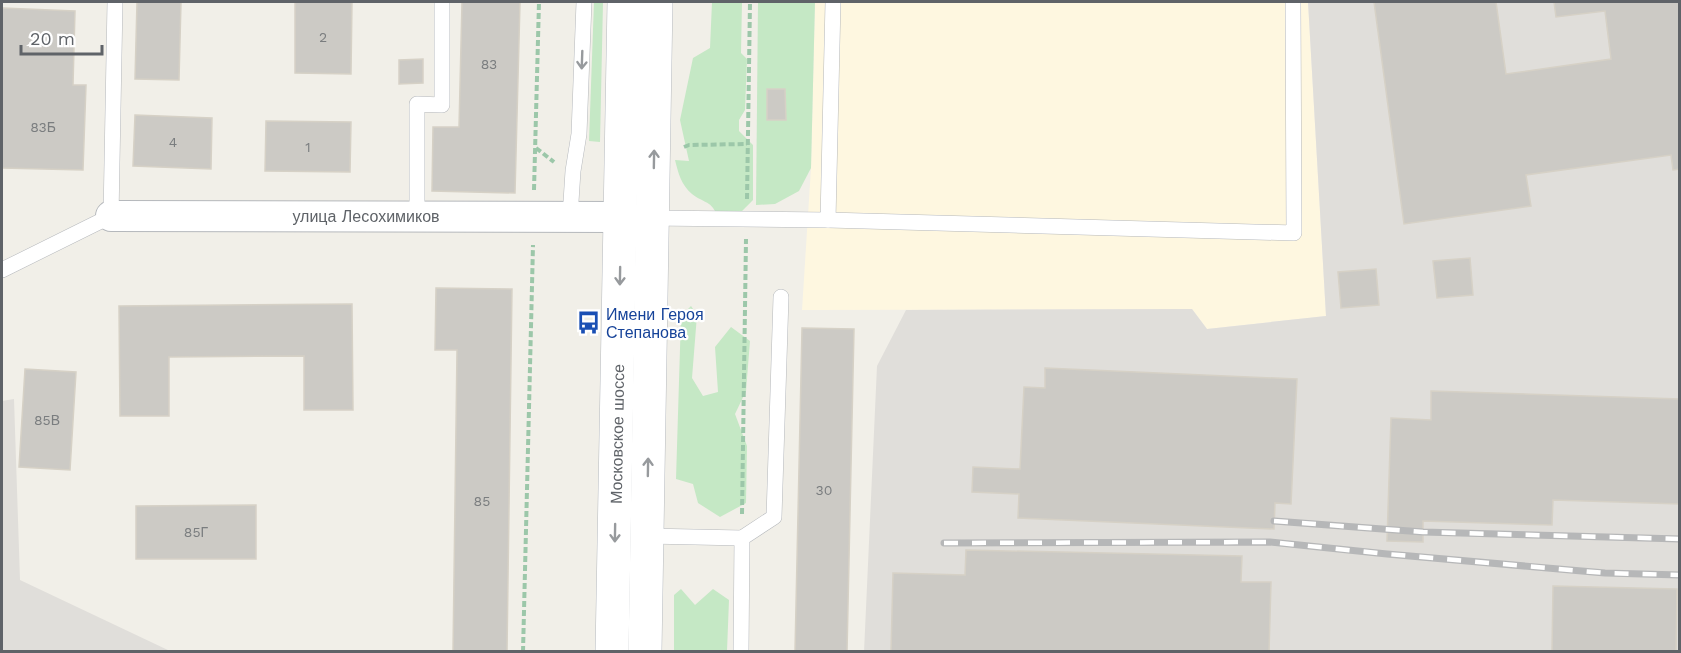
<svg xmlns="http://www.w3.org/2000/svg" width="1681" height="653" font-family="'Work Sans',sans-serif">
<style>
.commercial{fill:#fef7e0}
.industrial{fill:#e0deda}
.green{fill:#c5e8c5}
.building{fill:#cccac5;stroke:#d6d1c6;stroke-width:1.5}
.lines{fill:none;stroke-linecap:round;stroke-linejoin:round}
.lane-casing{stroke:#b5b8bc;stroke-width:16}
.street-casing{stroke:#b5b8bc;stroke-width:32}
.secondary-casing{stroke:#b6babf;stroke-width:34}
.path{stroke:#9cc7a9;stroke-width:4;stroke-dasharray:6 3;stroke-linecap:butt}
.lane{stroke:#fff;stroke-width:15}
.street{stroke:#fff;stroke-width:30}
.secondary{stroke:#fff;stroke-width:33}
.rail-casing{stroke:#b6b7b8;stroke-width:7}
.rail{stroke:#fff;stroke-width:4.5;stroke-dasharray:14;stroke-linecap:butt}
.oneway{stroke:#979a9d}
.labels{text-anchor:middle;stroke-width:4.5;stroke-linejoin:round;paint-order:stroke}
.number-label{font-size:14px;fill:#7a7d7f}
.street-label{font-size:16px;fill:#5f6368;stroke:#fff}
.transit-label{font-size:16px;fill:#164399;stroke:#fff;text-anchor:start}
</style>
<rect width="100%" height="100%" fill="#f1efe8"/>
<!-- commercial -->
<path class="commercial" d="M815 2H1308L1326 316 1207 329 1192 309 802 310 811 168Z"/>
<!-- industrial -->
<g class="industrial">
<path d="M1308 2H1679V651L864 652 877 366 906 310 1192 309 1207 329 1326 316Z"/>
<path d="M14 399 20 580 170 651H2V401Z"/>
</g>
<!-- green -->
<g class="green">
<path d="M594 2H603L600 142 589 141Z"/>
<path d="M712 2H742L741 53 747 59 745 110 739 120V131L753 145V200L739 214 715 211C710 201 700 201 692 194 681 185 678 172 675 160L689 161 680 120 693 58 710 48Z"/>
<path d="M758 2H815L811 168 799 191 775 204 756 205Z"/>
<path d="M691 306 697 315 692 378 703 396 718 392 715 347 731 327 750 341 746 391 735 414 747 446 746 503 720 517 698 503 693 484 676 479 681 316Z"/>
<path d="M681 589 695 605 713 589 729 600 727 651H674V595Z"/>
</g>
<!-- building -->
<g class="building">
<path d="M137 2H181L179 80 135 79Z"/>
<path d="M295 2H352L351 74 295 73Z"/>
<path d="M462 2H520L515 193 432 191 433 127H459Z"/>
<path d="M1374 2H1496L1506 74 1611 59 1605 11 1556 17 1554 2H1680V169L1673 170 1671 155 1526 175 1531 206 1404 224Z"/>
<path d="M2 8 75 11 73 85H86L83 170 2 168Z"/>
<path d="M423 59V83L399 84V60Z"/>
<path d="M767 89H785L786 120H767Z"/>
<path d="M135 115 212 118 211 169 133 166Z"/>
<path d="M266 121 351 122 350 172 265 171Z"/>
<path d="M1470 258 1473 295 1437 298 1433 261Z"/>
<path d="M1376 269 1379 305 1341 308 1338 272Z"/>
<path d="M436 288 512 289 507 652H453L457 350H435Z"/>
<path d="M352 304 353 410H304V356L169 357V416H120L119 306Z"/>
<path d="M802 328 854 329 847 652H795Z"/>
<path d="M1045 368 1297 379 1291 504 1275 503 1274 529 1018 518 1019 494 972 492 973 467 1020 469 1024 387 1045 388Z"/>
<path d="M25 369 76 372 70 470 19 467Z"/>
<path d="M1431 391 1680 399V504L1553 500 1552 525 1423 521V542L1387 541 1391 418 1431 420Z"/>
<path d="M256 505V559H136V506Z"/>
<path d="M966 550 1242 556 1241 582H1271L1269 652H891L893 573 965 575Z"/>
<path d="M1553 586 1677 589 1676 652H1552Z"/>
</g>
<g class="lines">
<defs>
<g id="lane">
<path d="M417 216V104L442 105V2"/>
<path d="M570 217 573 171 579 134 584 2"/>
<path d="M650 218 828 220 833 2"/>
<path d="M828 220 1294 233 1293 2"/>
<path d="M2 270 111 216 115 2"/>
<path d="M647 536 742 538"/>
<path d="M741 652 742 538 774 517 781 297"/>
</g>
<path id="street" d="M111 216 621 217"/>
<g id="secondary">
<path d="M612 652 624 2"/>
<path d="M645 652 656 2"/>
</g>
</defs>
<!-- lane casing -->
<use href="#lane" class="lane-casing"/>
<!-- street casing -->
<use href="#street" class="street-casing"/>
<!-- secondary casing -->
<use href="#secondary" class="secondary-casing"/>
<!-- path -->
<g class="path">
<path d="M684 147 689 145 747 144"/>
<path d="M536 148 554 162"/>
<path d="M534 190 539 2"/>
<path d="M747 199 750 2"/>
<path d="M742 514 746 239"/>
<path d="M523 652 533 245"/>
</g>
<!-- lane -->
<use href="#lane" class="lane"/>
<!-- street -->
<use href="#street" class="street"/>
<!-- secondary -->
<use href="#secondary" class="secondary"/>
<defs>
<g id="rail">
<path d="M1274 521 1423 532 1680 539"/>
<path d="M944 543 1270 542 1387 554 1605 573 1680 575"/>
</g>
</defs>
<!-- rail casing -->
<use href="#rail" class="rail-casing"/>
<!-- rail -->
<use href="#rail" class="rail"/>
</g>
<!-- one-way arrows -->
<defs><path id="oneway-shaft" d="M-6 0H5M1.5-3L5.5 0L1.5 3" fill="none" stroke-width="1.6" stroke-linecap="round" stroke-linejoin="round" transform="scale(1.5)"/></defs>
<g class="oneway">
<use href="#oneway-shaft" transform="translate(582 60) rotate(92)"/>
<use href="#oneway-shaft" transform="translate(654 159) rotate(-89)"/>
<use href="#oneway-shaft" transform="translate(620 276) rotate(91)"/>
<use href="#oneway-shaft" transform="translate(648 467) rotate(-89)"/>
<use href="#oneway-shaft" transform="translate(615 533) rotate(91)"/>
</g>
<!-- icons -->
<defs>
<symbol id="bus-bare" viewBox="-9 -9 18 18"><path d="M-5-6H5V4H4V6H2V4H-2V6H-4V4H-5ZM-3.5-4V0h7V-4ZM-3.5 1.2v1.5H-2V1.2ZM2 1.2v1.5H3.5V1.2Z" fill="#1a4fb4" stroke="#fff" stroke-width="2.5" paint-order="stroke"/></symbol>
</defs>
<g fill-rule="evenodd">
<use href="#bus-bare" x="572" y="306" width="33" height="33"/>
</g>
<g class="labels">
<!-- number labels -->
<g class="number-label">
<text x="323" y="42">2</text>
<text x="489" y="69">83</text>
<text x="43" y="132">83Б</text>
<text x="173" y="147">4</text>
<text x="308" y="152">1</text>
<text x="47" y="425">85В</text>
<text x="824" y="495">30</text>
<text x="482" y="506">85</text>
<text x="196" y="537">85Г</text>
</g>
<!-- street labels -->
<g class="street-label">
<text x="366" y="222">улица Лесохимиков</text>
<text transform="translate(617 434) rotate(-89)" y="6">Московское шоссе</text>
</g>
<!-- transit labels -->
<g class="transit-label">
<text x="606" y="320">Имени Героя<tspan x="606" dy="18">Степанова</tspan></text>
</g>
</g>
<!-- border -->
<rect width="1681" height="653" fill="none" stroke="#5f6368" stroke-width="6"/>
<!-- scale -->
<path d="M21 45v9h81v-9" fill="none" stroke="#5f6368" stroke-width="3"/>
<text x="30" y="45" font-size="18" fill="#5f6368" stroke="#ffffff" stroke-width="4.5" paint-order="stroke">20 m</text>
</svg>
